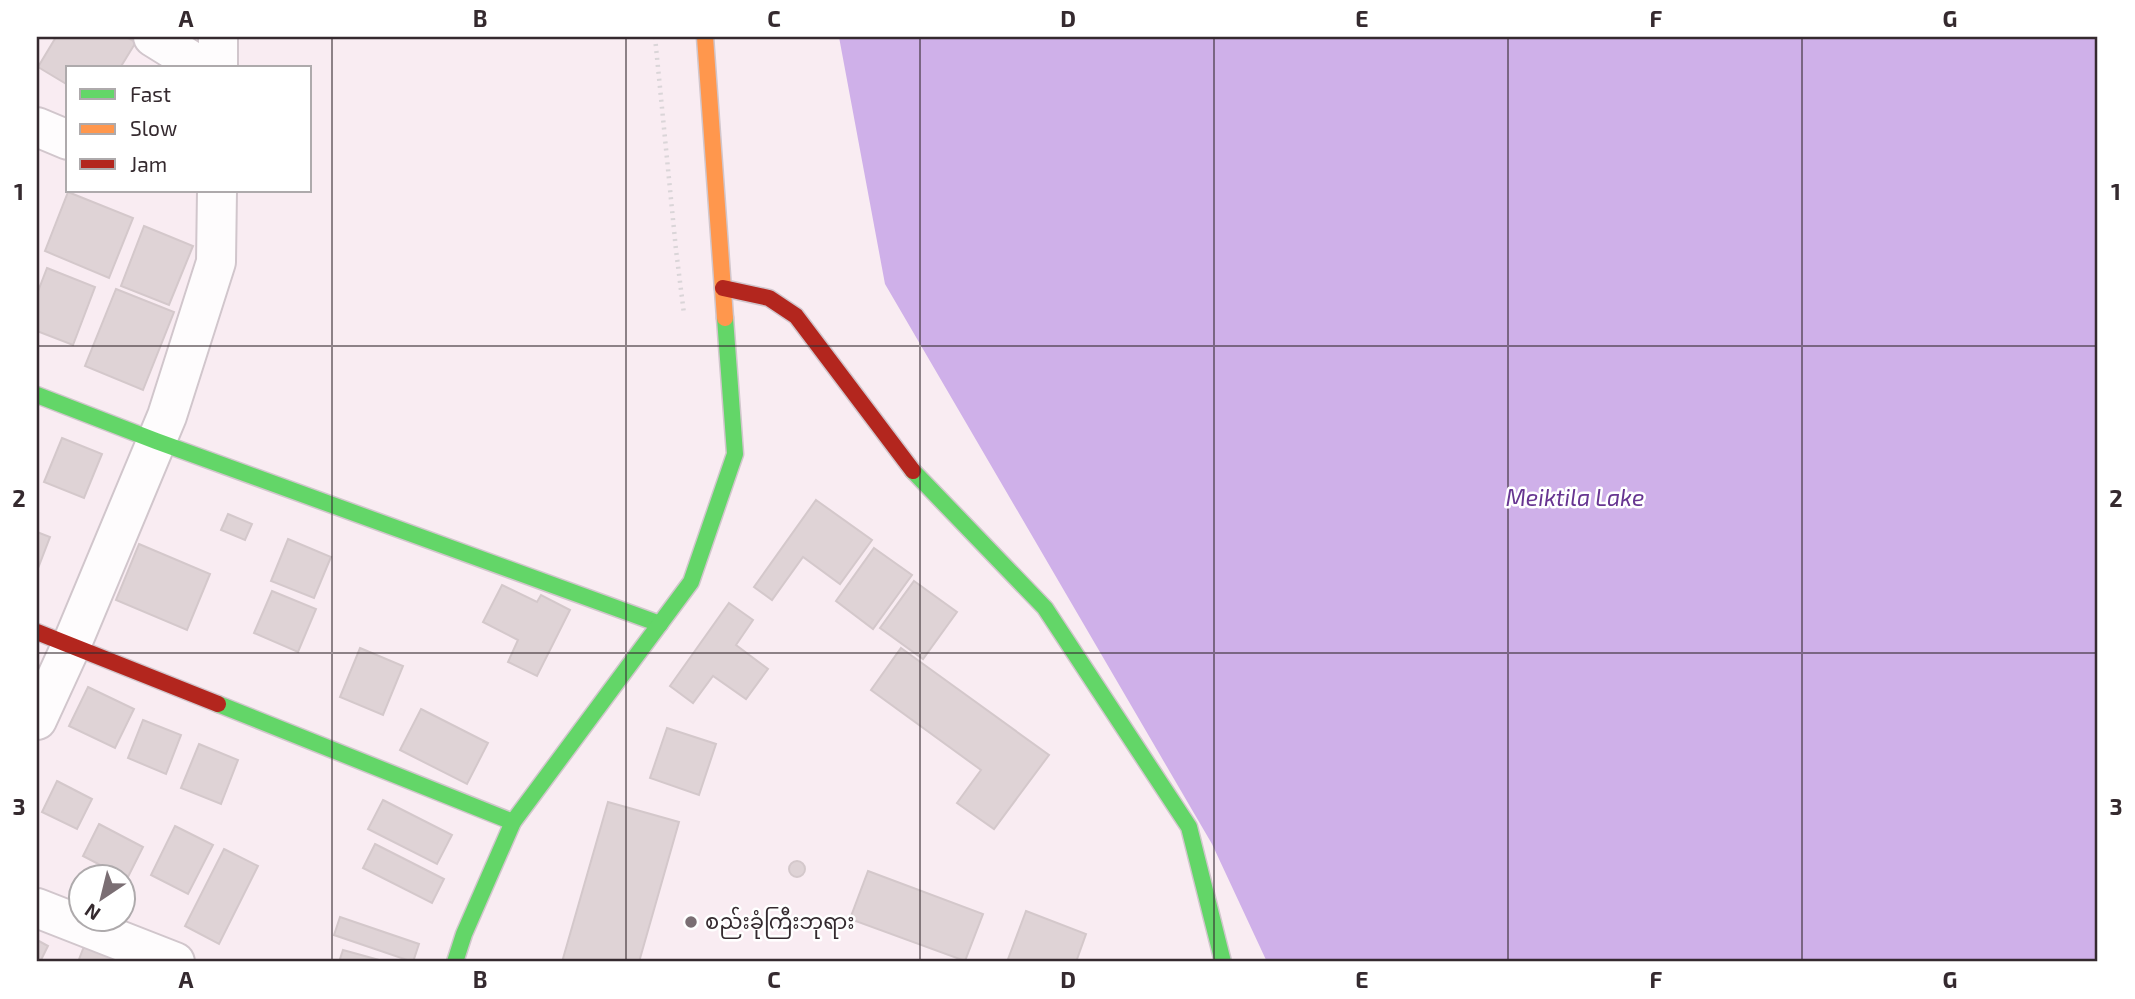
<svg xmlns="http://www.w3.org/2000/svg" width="2135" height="999" font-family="'Exo 2','Noto Sans Myanmar',sans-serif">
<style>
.water{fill:#cfb0e9}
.building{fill:#dfd3d6;stroke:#d4c8cb;stroke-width:2}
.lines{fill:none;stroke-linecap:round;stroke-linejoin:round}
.street-casing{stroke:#d1c6cc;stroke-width:42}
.fast-casing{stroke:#d1c6cc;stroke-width:19}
.slow-casing{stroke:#d1c6cc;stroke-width:19}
.jam-casing{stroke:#d1c6cc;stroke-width:19}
.path{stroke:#dad5d8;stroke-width:4.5;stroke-dasharray:2 5;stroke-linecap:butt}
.street{stroke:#fefcfd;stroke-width:38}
.fast{stroke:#63d668;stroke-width:16}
.slow{stroke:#ff974d;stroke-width:16}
.jam{stroke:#b3261e;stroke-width:16}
.grid{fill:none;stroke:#352a2f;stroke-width:2;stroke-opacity:0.55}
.poi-dot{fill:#7a6e73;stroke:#fff;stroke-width:2.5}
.labels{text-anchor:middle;stroke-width:5;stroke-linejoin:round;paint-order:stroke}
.poi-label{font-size:21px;fill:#352a2f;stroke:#fff;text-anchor:start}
.water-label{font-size:23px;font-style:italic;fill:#673591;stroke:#fff}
.neatline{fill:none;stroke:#352a2f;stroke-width:2.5}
.grid-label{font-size:23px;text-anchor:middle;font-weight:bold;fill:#352a2f}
</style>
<rect width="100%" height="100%" fill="#f9ecf2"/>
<!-- water -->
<path class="water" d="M839 37H2098V962H1267L1212 844 885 284Z"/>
<!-- building -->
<g class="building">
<path d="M56 37H126L136 42 120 68H68V85L38 67Z"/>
<path d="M68 192 133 218 109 278 45 251Z"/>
<path d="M144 226 193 246 169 305 121 286Z"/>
<path d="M47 268 95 287 73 345 37 331V294Z"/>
<path d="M116 289 174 312 143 390 85 366Z"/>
<path d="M62 438 102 454 84 498 44 482Z"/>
<path d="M816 500 872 540 840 584 803 557 772 600 754 587Z"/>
<path d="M228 514 252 524 245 540 221 530Z"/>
<path d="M37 532 50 537 37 571Z"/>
<path d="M288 539 331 557 314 598 271 581Z"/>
<path d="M139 544 210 574 187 630 116 600Z"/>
<path d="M874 548 912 575 873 629 836 601Z"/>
<path d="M914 581 957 612 923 659 880 628Z"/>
<path d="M502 585 537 602 541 595 570 610 537 676 508 662 518 640 483 622Z"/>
<path d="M272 591 316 609 298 652 254 633Z"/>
<path d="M729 603 753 620 736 645 768 669 746 699 713 676 693 703 670 686Z"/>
<path d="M360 648 403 666 383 715 340 697Z"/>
<path d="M901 648 1049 755 994 829 957 803 981 770 871 690Z"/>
<path d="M88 687 134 709 115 748 69 726Z"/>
<path d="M421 709 488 743 467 784 400 750Z"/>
<path d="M143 720 181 735 166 774 128 758Z"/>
<path d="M667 728 716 744 699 795 650 778Z"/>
<path d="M199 744 238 760 221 804 181 788Z"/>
<path d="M57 781 92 799 77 829 42 812Z"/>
<path d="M383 800 452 835 437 864 368 829Z"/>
<path d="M608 802 679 822 639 962H562Z"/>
<path d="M99 824 143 847 127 879 83 856Z"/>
<path d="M175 826 213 845 188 894 151 875Z"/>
<path d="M375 844 444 879 432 903 363 868Z"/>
<path d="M224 849 258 866 219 944 185 926Z"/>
<circle cx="797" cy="869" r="8"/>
<path d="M868 871 983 914 965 961 850 919Z"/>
<path d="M1026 911 1086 934 1076 962H1007Z"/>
<path d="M340 917 419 944 413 962 334 935Z"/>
<path d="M88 936 117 948 111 962H78Z"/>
<path d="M37 940 48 946 40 962H37Z"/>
<path d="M343 950 383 961V962H339Z"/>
</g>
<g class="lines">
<defs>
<g id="street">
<path d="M153 37 203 68"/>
<path d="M218 37V68"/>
<path d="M37 127 68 140"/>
<path d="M37 720 71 646 167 416 216 262 217 191"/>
<path d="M37 908 175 962"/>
</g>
<g id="fast">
<path d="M37 395 156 441 660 624"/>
<path d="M913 471 1045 608 1189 827 1223 962"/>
<path d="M218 704 513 822"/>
<path d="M455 962 464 934 513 822 691 582 735 454 725 318"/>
</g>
<path id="slow" d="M705 37 725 318"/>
<g id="jam">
<path d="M723 288 769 298 796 316 913 471"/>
<path d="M37 632 218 704"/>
</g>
</defs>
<!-- street casing -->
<use href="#street" class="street-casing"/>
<!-- fast casing -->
<use href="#fast" class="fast-casing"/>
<!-- slow casing -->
<use href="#slow" class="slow-casing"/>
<!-- jam casing -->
<use href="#jam" class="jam-casing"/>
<!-- path -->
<path class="path" d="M655 37 676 250 684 314"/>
<!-- street -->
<use href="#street" class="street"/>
<!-- fast -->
<use href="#fast" class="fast"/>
<!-- slow -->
<use href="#slow" class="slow"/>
<!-- jam -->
<use href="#jam" class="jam"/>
</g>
<!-- grid -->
<path class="grid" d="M332 37V962M626 37V962M920 37V962M1214 37V962M1508 37V962M1802 37V962M37 346H2098M37 653H2098"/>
<!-- markers -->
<circle class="poi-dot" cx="691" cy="922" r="7"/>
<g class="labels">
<!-- poi labels -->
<g class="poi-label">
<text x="705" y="929">စည်းခုံကြီးဘုရား</text>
</g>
<!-- water labels -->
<g class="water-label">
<text x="1575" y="506">Meiktila Lake</text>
</g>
</g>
<!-- border -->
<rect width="2135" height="999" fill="none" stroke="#ffffff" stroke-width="77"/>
<!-- legend -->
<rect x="66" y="66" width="245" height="126" fill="#ffffff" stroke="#aeaaac" stroke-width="2"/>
<rect x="80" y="89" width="35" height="10" fill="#63d668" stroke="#aeaaac" stroke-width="2"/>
<text x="130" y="102" font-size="21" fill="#352a2f">Fast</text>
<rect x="80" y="124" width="35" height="10" fill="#ff974d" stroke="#aeaaac" stroke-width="2"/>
<text x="130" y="136" font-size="21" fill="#352a2f">Slow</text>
<rect x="80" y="159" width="35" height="10" fill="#b3261e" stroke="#aeaaac" stroke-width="2"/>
<text x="130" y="172" font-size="21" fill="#352a2f">Jam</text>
<!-- north arrow -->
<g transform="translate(102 898) rotate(215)"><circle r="33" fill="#ffffff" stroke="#aeaaac" stroke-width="2"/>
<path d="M0-5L12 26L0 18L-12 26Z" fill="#7a6e73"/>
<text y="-10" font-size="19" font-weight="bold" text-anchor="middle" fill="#352a2f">N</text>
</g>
<rect x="38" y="38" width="2058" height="922" class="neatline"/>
<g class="grid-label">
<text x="186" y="27">A</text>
<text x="480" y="27">B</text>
<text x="774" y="27">C</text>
<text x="1068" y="27">D</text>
<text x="1362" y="27">E</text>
<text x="1656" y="27">F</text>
<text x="1950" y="27">G</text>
<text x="19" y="200">1</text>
<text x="2116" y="200">1</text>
<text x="19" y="507">2</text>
<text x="2116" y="507">2</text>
<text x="19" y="815">3</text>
<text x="2116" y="815">3</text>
<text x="186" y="988">A</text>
<text x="480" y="988">B</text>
<text x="774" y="988">C</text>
<text x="1068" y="988">D</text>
<text x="1362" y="988">E</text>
<text x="1656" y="988">F</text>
<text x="1950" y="988">G</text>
</g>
</svg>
